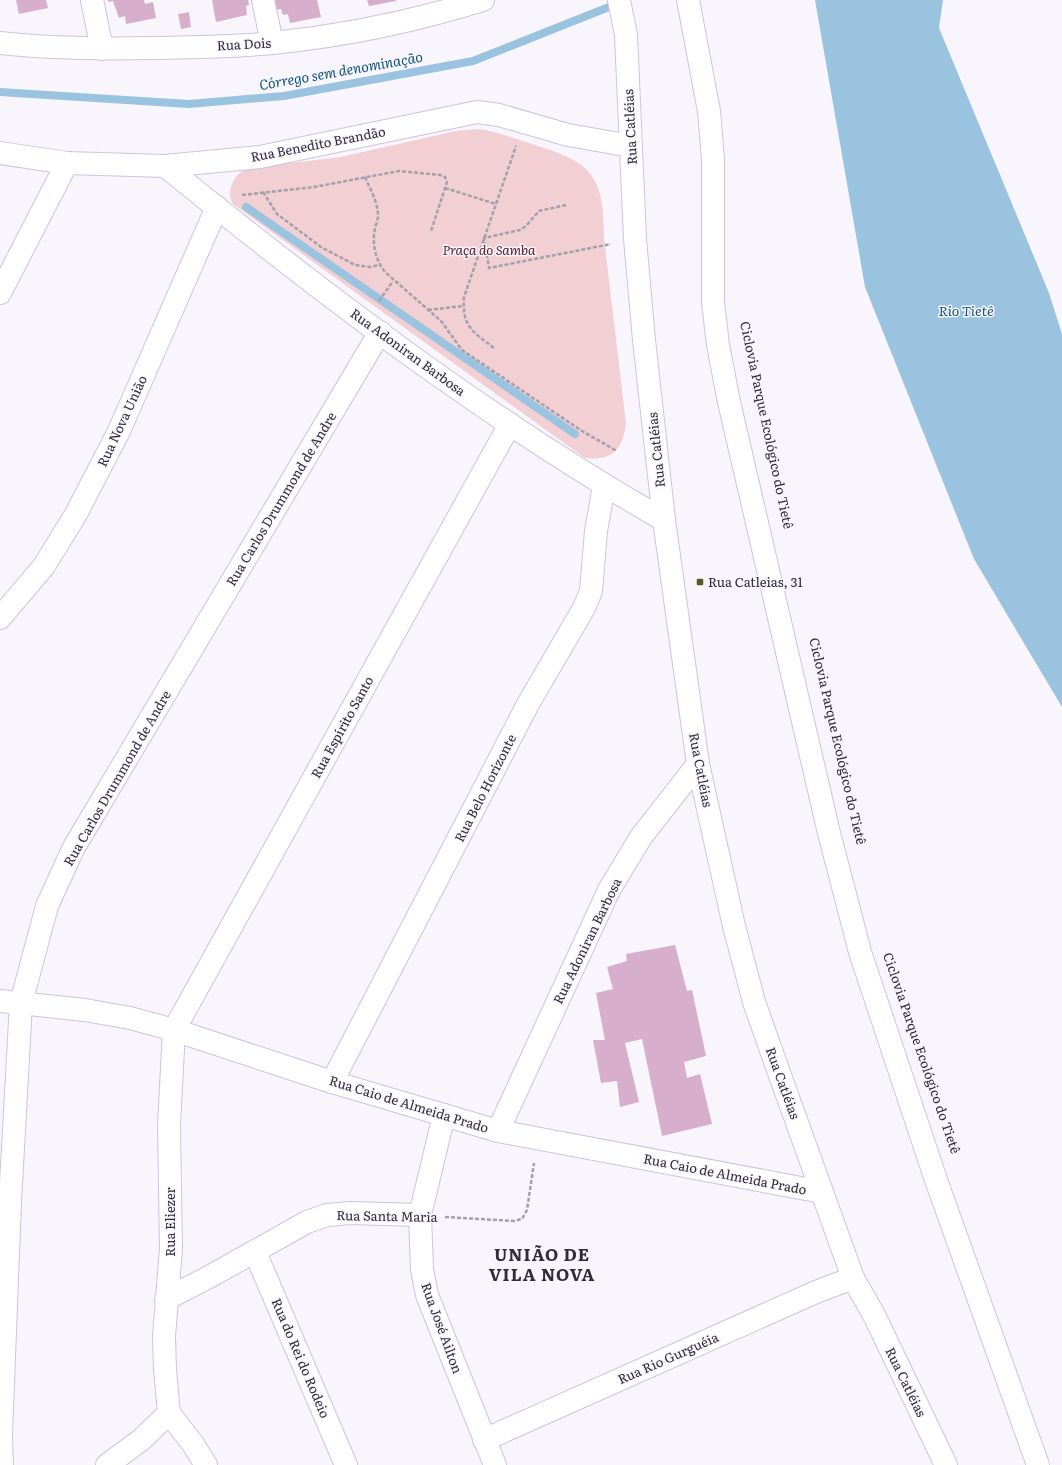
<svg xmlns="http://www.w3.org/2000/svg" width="1062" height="1465" font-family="Literata,serif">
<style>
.green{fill:#f1cfd3}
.water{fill:#9ac3e0}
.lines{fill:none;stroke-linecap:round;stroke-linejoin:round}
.stream{stroke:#9ac3e0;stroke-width:8}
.building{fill:#d7afcc}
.minor-casing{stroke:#cfc2e3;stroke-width:24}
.tertiary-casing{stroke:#cfc2e3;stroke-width:24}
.path{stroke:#a4a0aa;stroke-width:2.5;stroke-dasharray:4 2;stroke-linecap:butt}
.minor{stroke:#fff;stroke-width:22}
.tertiary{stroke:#fff;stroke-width:22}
.poi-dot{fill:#5b5a27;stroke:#f8f5fc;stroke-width:1.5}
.labels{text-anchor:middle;stroke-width:3;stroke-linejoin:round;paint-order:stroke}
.street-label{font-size:13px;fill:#312c39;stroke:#f8f5fc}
.park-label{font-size:13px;font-style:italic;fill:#5d202e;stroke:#f8f5fc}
.poi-label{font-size:13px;fill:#312c39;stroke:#f8f5fc;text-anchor:start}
.water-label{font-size:14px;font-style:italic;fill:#10577c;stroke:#f8f5fc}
.district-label{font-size:17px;font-weight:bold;letter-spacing:1px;fill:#312c39;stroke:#f8f5fc}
</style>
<rect width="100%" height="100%" fill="#f8f5fc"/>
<!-- green -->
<path class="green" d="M479 129C498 132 516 139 535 145 593 163 604 176 604 238L626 424C622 450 613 461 585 458L233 204C225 190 235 172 249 168L341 157 456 131Z"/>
<!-- water -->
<path class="water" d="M815 0H943L939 28 1049 293 1062 334V707L974 559 865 287Z"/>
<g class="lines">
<!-- stream -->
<g class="stream">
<path d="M0 92 189 104 284 96 473 61 619 3"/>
<path d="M246 207 575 434"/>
</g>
</g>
<!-- building -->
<g class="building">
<path d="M16 0H46L48 8 19 14Z"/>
<path d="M108 0H144L145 4 153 2 156 18 126 24 125 16 119 18 113 1 108 2Z"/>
<path d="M212 0H248L249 5 246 6 247 15 216 22Z"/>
<path d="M276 0H317L321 17 290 23 288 14 283 15 281 9 276 10 274 2Z"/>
<path d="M367 0H396V1L369 6Z"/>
<path d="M189 12 191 27 181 29 178 14Z"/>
<path d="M675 945 687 991 692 990 706 1056 684 1062 687 1078 700 1074 712 1124 662 1136 642 1039 625 1043 639 1102 620 1107 617 1081 601 1083 593 1040H605L596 993 613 989 607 967 627 961 626 954Z"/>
</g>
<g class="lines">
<defs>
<g id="minor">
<path d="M92 0 102 49"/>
<path d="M263 0 272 43"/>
<path d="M0 153 67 163 165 166 260 157 477 112 499 115 568 135 631 146"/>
<path d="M165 166C323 294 487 419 664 520"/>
<path d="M0 293 67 163"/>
<path d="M0 618 44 566 76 514 119 431 217 207"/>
<path d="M0 1001 85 1010 130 1018 174 1030 332 1082 498 1131 822 1192"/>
<path d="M332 1082 528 704 584 608 591 591 596 531 604 486"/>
<path d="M444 1115 420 1215 422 1269 427 1295 495 1465"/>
<path d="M498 1131 609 890 641 837 698 764"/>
<path d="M255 1252 346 1465"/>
<path d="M166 1299 209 1277 307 1222 327 1215 350 1213 420 1215"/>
<path d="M169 1413 165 1370 164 1336 171 1249 169 1125 174 1030 510 424"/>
<path d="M169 1413 193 1444 206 1465"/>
<path d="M484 1440 816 1292 853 1278"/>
<path d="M2 1465 1 1435 10 1202 21 1003 47 906 73 849 380 332"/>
<path d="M107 1465 141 1440 169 1413"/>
</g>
<g id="tertiary">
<path d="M619 0 626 35 635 239 644 340 664 520 698 764 734 926 754 1002 782 1081 853 1278 875 1317 946 1465"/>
<path d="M688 0 709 111 713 160V302L718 345 729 402 828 829 860 952 936 1180 1038 1465"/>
<path d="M0 43C51 49 103 49 154 48 194 47 234 47 273 43 343 36 415 21 483 0"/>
</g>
</defs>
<!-- minor casing -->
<use href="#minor" class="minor-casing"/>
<!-- tertiary casing -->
<use href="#tertiary" class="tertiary-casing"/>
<!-- path -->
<g class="path">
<path d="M365 177C370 189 378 202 378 216 378 220 376 224 375 228 372 244 375 259 385 272L441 321 462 350 582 431 617 451"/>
<path d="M445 188 496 204"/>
<path d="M263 192 277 214 321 247 355 265 370 267 380 265"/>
<path d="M242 195 314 187 399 171 440 175 445 177 447 182 431 231"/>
<path d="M566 205 539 211 526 226 520 230 484 238 489 268 611 244"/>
<path d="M379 301 393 281"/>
<path d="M428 310 463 306"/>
<path d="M494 348C472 331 462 327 464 297L516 146"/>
<path d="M445 1217 514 1221 522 1219 527 1210 534 1163"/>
</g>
<!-- minor -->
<use href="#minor" class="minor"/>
<!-- tertiary -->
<use href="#tertiary" class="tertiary"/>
</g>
<!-- markers -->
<rect class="poi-dot" x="696" y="578" width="8" height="8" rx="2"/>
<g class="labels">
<!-- street labels -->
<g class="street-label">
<text transform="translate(244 44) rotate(-3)" y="5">Rua Dois</text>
<text transform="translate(630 127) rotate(-93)" y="5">Rua Catléias</text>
<text transform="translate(318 144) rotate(-11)" y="5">Rua Benedito Brandão</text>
<text transform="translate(408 352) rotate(36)" y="5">Rua Adoniran Barbosa</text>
<text transform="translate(122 421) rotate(-65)" y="5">Rua Nova União</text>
<text transform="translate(767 425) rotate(78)" y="5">Ciclovia Parque Ecológico do Tietê</text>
<text transform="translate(656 450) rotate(-96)" y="5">Rua Catléias</text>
<text transform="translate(281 499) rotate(-59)" y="5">Rua Carlos Drummond de Andre</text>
<text transform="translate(342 727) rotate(-61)" y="5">Rua Espírito Santo</text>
<text transform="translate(838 741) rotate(77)" y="5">Ciclovia Parque Ecológico do Tietê</text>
<text transform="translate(701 770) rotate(79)" y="5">Rua Catléias</text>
<text transform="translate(117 778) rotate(-60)" y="5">Rua Carlos Drummond de Andre</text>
<text transform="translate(485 788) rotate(-63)" y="5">Rua Belo Horizonte</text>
<text transform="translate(587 941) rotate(-64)" y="5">Rua Adoniran Barbosa</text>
<text transform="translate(922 1053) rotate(71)" y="5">Ciclovia Parque Ecológico do Tietê</text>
<text transform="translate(783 1083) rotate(70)" y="5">Rua Catléias</text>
<text transform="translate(409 1104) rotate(17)" y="5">Rua Caio de Almeida Prado</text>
<text transform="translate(725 1174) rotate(11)" y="5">Rua Caio de Almeida Prado</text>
<text transform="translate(387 1216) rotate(1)" y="5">Rua Santa Maria</text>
<text transform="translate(170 1222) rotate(-90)" y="5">Rua Eliezer</text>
<text transform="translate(442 1328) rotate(70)" y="5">Rua José Ailton</text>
<text transform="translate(301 1358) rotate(67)" y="5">Rua do Rei do Rodeio</text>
<text transform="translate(668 1358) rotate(-24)" y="5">Rua Rio Gurguéia</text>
<text transform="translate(906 1382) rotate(64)" y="5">Rua Catléias</text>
</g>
<!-- park labels -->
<g class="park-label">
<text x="489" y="255">Praça do Samba</text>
</g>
<!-- poi labels -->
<g class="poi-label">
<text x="708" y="587">Rua Catleias, 31</text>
</g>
<!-- water labels -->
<g class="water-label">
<text transform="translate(341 71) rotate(-10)" y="5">Córrego sem denominação</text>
<text x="966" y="316">Rio Tietê</text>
</g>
<!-- district labels -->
<g class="district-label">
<text x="542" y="1261">UNIÃO DE<tspan x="542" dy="20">VILA NOVA</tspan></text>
</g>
</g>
</svg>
